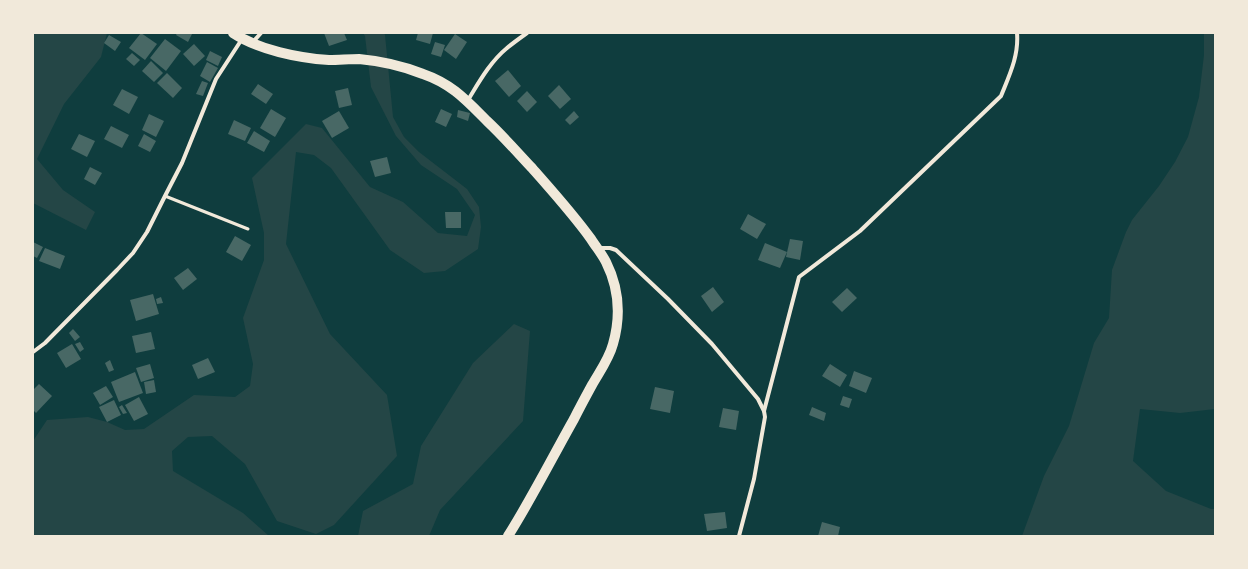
<svg xmlns="http://www.w3.org/2000/svg" width="1248" height="569" font-family="'Exo 2',sans-serif">
<style>
.green{fill:#244646}
.building{fill:#486865}
.lines{fill:none;stroke-linecap:round;stroke-linejoin:round}
.service{stroke:#f1e9da;stroke-width:3}
.minor{stroke:#f1e9da;stroke-width:4}
.primary{stroke:#f1e9da;stroke-width:10}
</style>
<rect width="100%" height="100%" fill="#0f3d3e"/>
<!-- green -->
<g class="green">
<path d="M33 33H107L101 57 64 104 37 159 63 190 95 212 86 230 33 203Z"/>
<path d="M363 33H384L385 35 393 117 404 137 419 152 467 189 479 207 481 227 478 249 445 271 424 273 390 250 331 168 314 155 296 152 286 244 330 334 387 395 397 456 334 525 316 534 277 521 245 464 212 436 188 437 172 451 173 471 243 513 269 536H33V441L47 420 88 417 107 422 125 430 144 429 194 395 235 397 250 386 253 364 243 318 264 260V233L252 178 306 124 322 128 370 187 403 202 438 233 467 236 475 215 457 189 421 165 396 136 371 87 365 36Z"/>
<path d="M1204 33H1215V409L1180 413 1140 409 1133 461 1166 491 1211 509H1215V536H1022L1044 476 1069 426 1094 343 1109 318 1112 270 1126 232 1132 220 1159 186 1175 162 1188 137 1199 97 1204 55Z"/>
<path d="M514 324 530 331 523 421 440 510 429 536H358L363 511 413 484 421 446 473 363Z"/>
</g>
<!-- building -->
<g class="building">
<path d="M141 33 157 44 145 60 129 48Z"/>
<path d="M177 33H190L192 34 188 42 176 35Z"/>
<path d="M324 33H344L347 40 329 46Z"/>
<path d="M418 33H433L430 44 416 40Z"/>
<path d="M455 34 467 42 456 59 444 50Z"/>
<path d="M109 35 121 42 115 51 104 43Z"/>
<path d="M165 39 181 51 166 71 150 58Z"/>
<path d="M435 42 445 45 441 57 431 54Z"/>
<path d="M194 44 205 56 194 66 183 54Z"/>
<path d="M210 51 222 57 218 66 206 60Z"/>
<path d="M132 53 140 60 134 66 126 59Z"/>
<path d="M151 61 163 73 154 82 142 71Z"/>
<path d="M207 62 218 68 210 82 200 76Z"/>
<path d="M508 70 521 86 509 97 495 81Z"/>
<path d="M167 73 182 88 173 98 157 83Z"/>
<path d="M202 81 208 83 203 96 196 94Z"/>
<path d="M258 84 273 94 266 104 251 94Z"/>
<path d="M559 85 571 99 560 109 548 96Z"/>
<path d="M348 88 352 105 339 108 335 91Z"/>
<path d="M122 89 138 97 129 114 113 105Z"/>
<path d="M527 91 537 102 527 112 517 101Z"/>
<path d="M271 109 286 118 275 137 260 128Z"/>
<path d="M441 109 452 114 446 127 435 122Z"/>
<path d="M458 110 470 113 468 121 457 117Z"/>
<path d="M339 111 349 128 332 138 322 121Z"/>
<path d="M574 111 579 117 570 125 565 120Z"/>
<path d="M149 114 164 121 156 137 142 130Z"/>
<path d="M234 120 251 128 245 141 228 134Z"/>
<path d="M111 126 129 135 122 148 104 139Z"/>
<path d="M254 131 270 141 264 152 247 143Z"/>
<path d="M79 134 95 141 87 157 71 149Z"/>
<path d="M144 134 156 141 150 152 138 146Z"/>
<path d="M387 157 391 173 375 177 370 161Z"/>
<path d="M90 167 102 173 95 185 84 179Z"/>
<path d="M445 212H461V228H446Z"/>
<path d="M748 214 766 224 757 239 740 229Z"/>
<path d="M235 236 251 245 242 261 226 252Z"/>
<path d="M790 239 803 241 800 260 786 257Z"/>
<path d="M33 242 43 247 37 258 33 256Z"/>
<path d="M765 243 787 252 780 268 758 260Z"/>
<path d="M45 248 65 256 60 269 39 261Z"/>
<path d="M188 268 197 279 183 290 174 278Z"/>
<path d="M713 287 724 302 712 312 701 296Z"/>
<path d="M847 288 857 298 842 312 832 302Z"/>
<path d="M153 294 159 314 136 321 130 300Z"/>
<path d="M161 297 163 303 157 304 156 299Z"/>
<path d="M73 329 80 337 75 341 69 333Z"/>
<path d="M151 332 155 349 136 353 132 336Z"/>
<path d="M80 342 84 349 80 352 75 344Z"/>
<path d="M72 344 81 359 66 368 57 353Z"/>
<path d="M208 358 215 372 198 379 192 365Z"/>
<path d="M110 360 114 370 109 372 105 363Z"/>
<path d="M150 364 154 378 141 382 136 368Z"/>
<path d="M830 364 847 375 840 387 822 376Z"/>
<path d="M854 371 872 378 866 393 849 386Z"/>
<path d="M135 372 143 393 119 402 111 382Z"/>
<path d="M154 380 156 392 146 394 144 382Z"/>
<path d="M39 384 52 396 36 413 33 410V390Z"/>
<path d="M106 386 113 397 100 405 93 393Z"/>
<path d="M655 387 674 391 670 413 650 409Z"/>
<path d="M843 396 852 399 849 408 840 405Z"/>
<path d="M139 397 148 414 134 421 125 405Z"/>
<path d="M114 400 121 415 107 422 99 407Z"/>
<path d="M122 405 127 413 123 414 119 407Z"/>
<path d="M812 407 826 413 824 421 809 415Z"/>
<path d="M723 408 739 411 736 430 719 427Z"/>
<path d="M725 512 727 528 707 531 704 514Z"/>
<path d="M822 522 840 527 838 536H818Z"/>
</g>
<g class="lines">
<!-- service -->
<path class="service" d="M165 196 248 229"/>
<!-- minor -->
<g class="minor">
<path d="M252 43 261 33"/>
<path d="M468 100C479 82 490 62 507 48 513 43 520 38 527 33"/>
<path d="M597 248H610L616 250 668 299 712 344 758 399 764 411 765 417 754 479 739 536"/>
<path d="M33 352 45 343 117 270 133 253 147 232 165 196 182 163 216 79 242 39"/>
<path d="M764 411 799 277 860 231 1001 96C1009 76 1019 56 1017 33"/>
</g>
<!-- primary -->
<path class="primary" d="M233 33C259 50 298 58 329 60 339 60 349 59 359 59 381 61 403 66 423 74 452 84 466 100 487 121 503 136 517 152 532 168 553 192 573 214 591 239 596 247 602 254 606 262 619 288 621 316 613 344 609 359 600 371 592 385 586 396 580 407 574 419 552 458 532 498 508 536"/>
</g>
<!-- border -->
<rect width="1248" height="569" fill="none" stroke="#f1e9da" stroke-width="68"/>
</svg>
